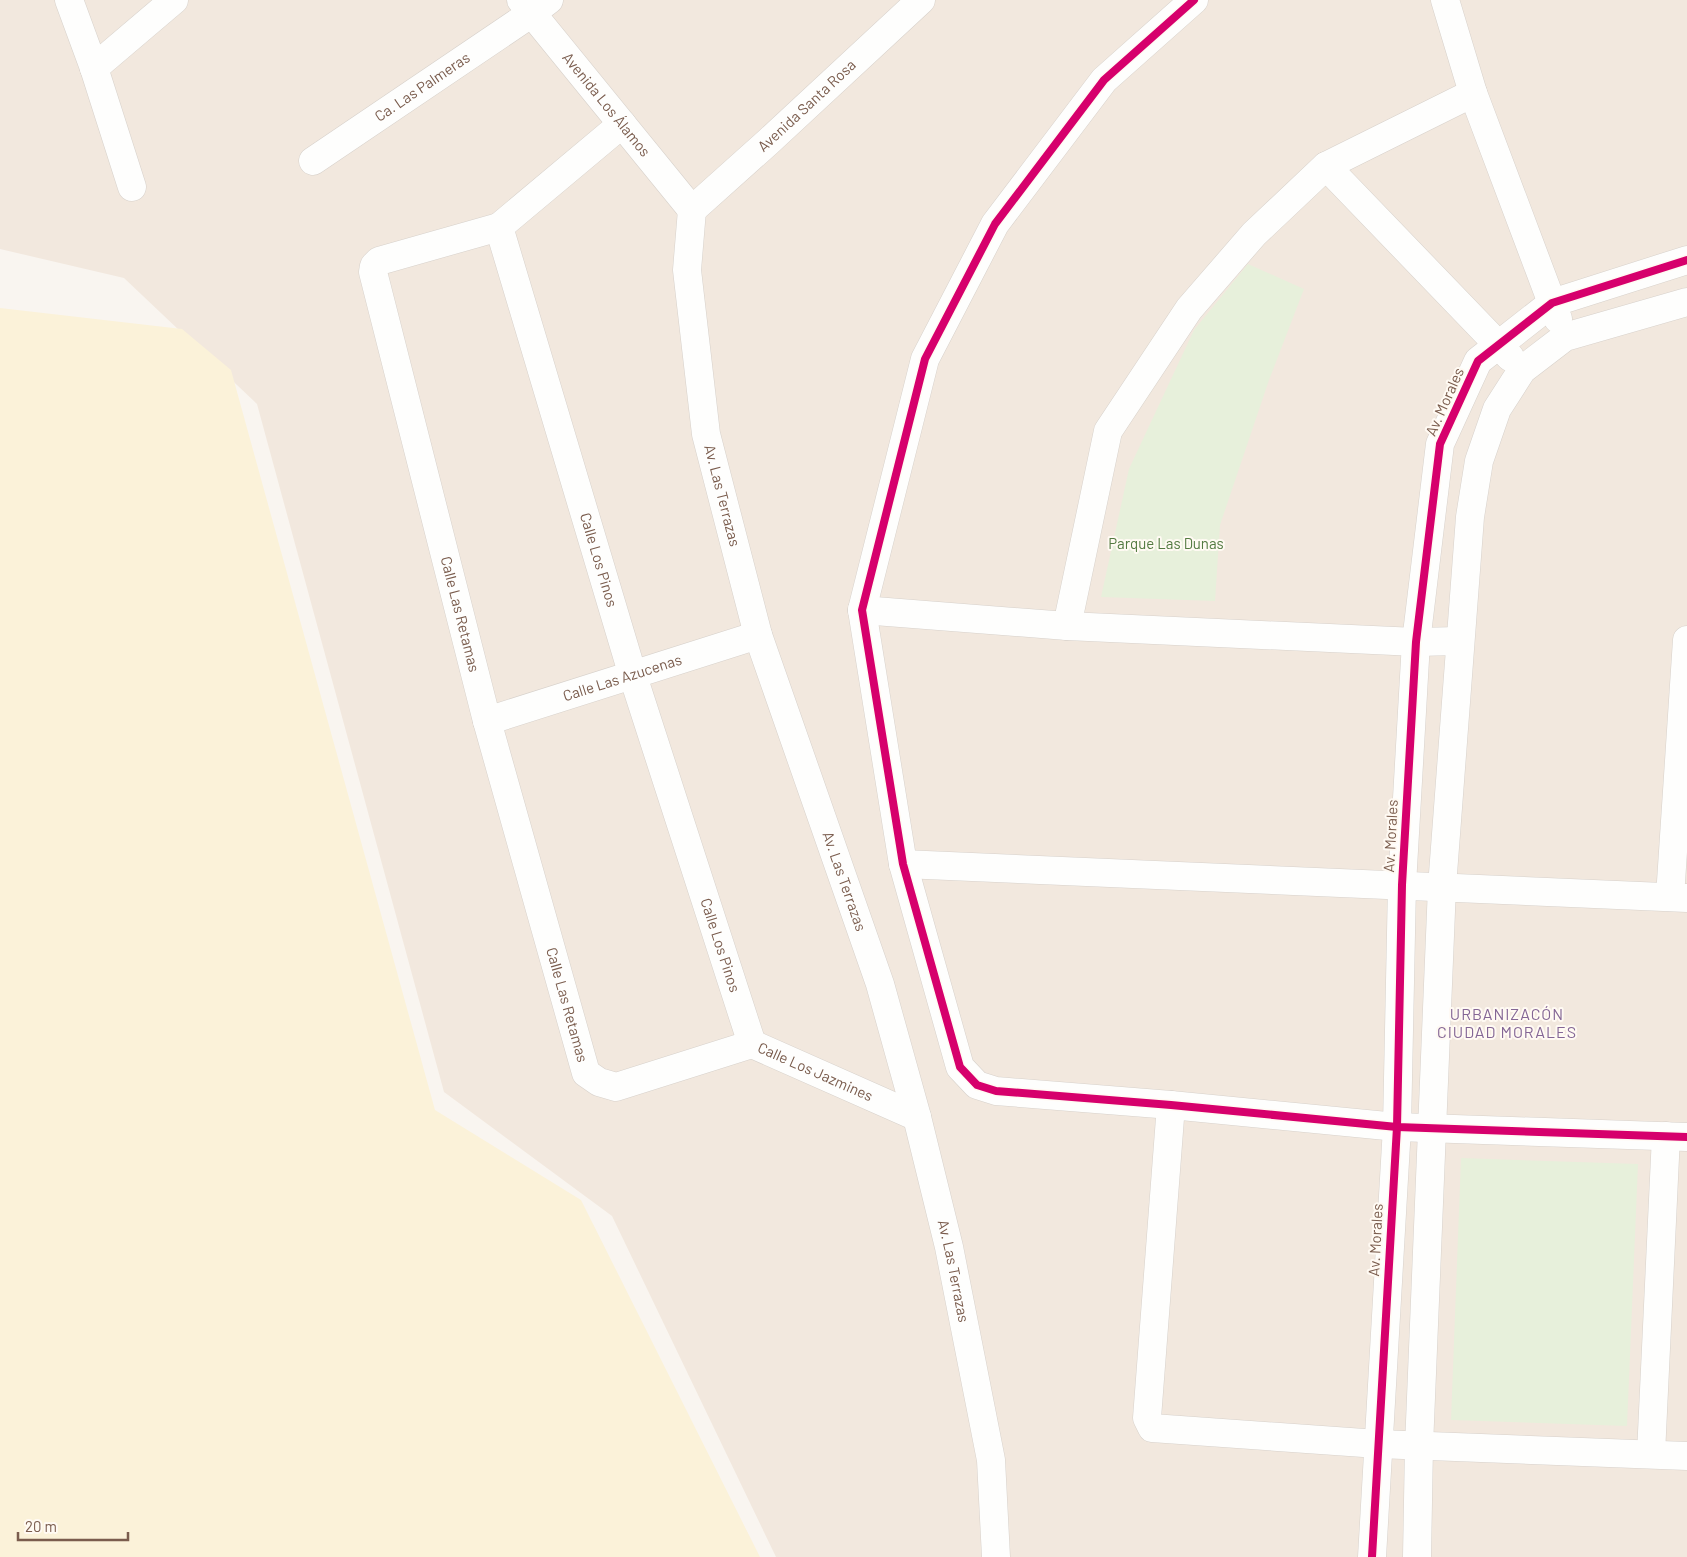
<svg xmlns="http://www.w3.org/2000/svg" width="1687" height="1557" font-family="Barlow,sans-serif">
<style>
.residential{fill:#f2e8de}
.green{fill:#e7f0db}
.sand{fill:#fbf2d9}
.lines{fill:none;stroke-linecap:round;stroke-linejoin:round}
.minor-casing{stroke:#d7d1cb;stroke-width:29}
.minor{stroke:#fefefd;stroke-width:28}
.cycleway-casing{stroke:#fffaf3;stroke-width:11}
.cycleway{stroke:#d6006c;stroke-width:8}
.labels{text-anchor:middle;stroke-width:4;stroke-linejoin:round;paint-order:stroke}
.street-label{font-size:15px;fill:#7a5c4d;stroke:#fffaf3}
.park-label{font-size:15px;fill:#537a41;stroke:#fffaf3}
.neighbourhood-label{font-size:16px;letter-spacing:1px;fill:#846695;stroke:#fffaf3}
</style>
<rect width="100%" height="100%" fill="#f9f5f0"/>
<!-- residential -->
<path class="residential" d="M0 0H1687V1557H776L612 1216 444 1092 257 404 124 278 0 249Z"/>
<!-- green -->
<g class="green">
<path d="M1248 264 1304 289 1269 380 1220 525 1215 601 1101 597 1129 469 1194 330Z"/>
<path d="M1461 1158 1638 1164 1627 1426 1451 1420Z"/>
</g>
<!-- sand -->
<path class="sand" d="M0 308 182 329 231 370 435 1110 581 1200 760 1557H0Z"/>
<g class="lines">
<defs>
<g id="minor">
<path d="M69 0 94 68 132 187"/>
<path id="s1" d="M521 0 692 210"/>
<path d="M1194 0 1104 80 995 224 925 359 862 610 903 864 960 1067 977 1085 996 1091 1171 1105 1397 1127 1687 1137"/>
<path d="M1445 0 1473 93 1558 319"/>
<path d="M94 68 174 0"/>
<path id="s2" d="M622 124 499 227 633 676 752 1044"/>
<path id="s3" d="M313 161 532 13 549 0"/>
<path d="M1326 166 1510 357"/>
<path id="s4" d="M692 210 687 270 706 434 758 635 880 984 917 1117 949 1247 991 1460 996 1557"/>
<path id="s5" d="M692 210 768 142 921 0"/>
<path id="s6" d="M499 227 379 261 374 266 373 272 487 721 586 1073 599 1082 616 1087 752 1044 917 1117"/>
<path d="M862 610 1067 626 1416 642 1459 641"/>
<path d="M1067 626 1108 431 1189 309 1254 234 1326 166 1473 93"/>
<path id="s7" d="M487 721 758 635"/>
<path d="M903 864 1687 898"/>
<path d="M1670 897 1687 640"/>
<path d="M1171 1105 1147 1418 1152 1428 1378 1444 1687 1456"/>
<path d="M1651 1454 1666 1136"/>
<path d="M1372 1557 1397 1127 1402 885 1416 642 1440 444 1478 361 1552 303 1687 260"/>
<path d="M1417 1557 1419 1446 1442 887 1470 517 1479 461 1497 409 1522 370 1565 337 1687 302"/>
</g>
</defs>
<!-- minor casing -->
<use href="#minor" class="minor-casing"/>
<!-- minor -->
<use href="#minor" class="minor"/>
<defs>
<g id="cycleway">
<path d="M1194 0 1104 80 995 224 925 359 862 610 903 864 960 1067 977 1085 996 1091 1171 1105 1397 1127 1687 1137"/>
<path d="M1372 1557 1397 1127 1402 885 1416 642 1440 444 1478 361 1552 303 1687 260"/>
</g>
</defs>
<!-- cycleway casing -->
<use href="#cycleway" class="cycleway-casing"/>
<!-- cycleway -->
<use href="#cycleway" class="cycleway"/>
</g>
<g class="labels">
<!-- street labels -->
<g class="street-label">
<text dy="5" stroke="none"><textPath href="#s3" startOffset="132">Ca. Las Palmeras</textPath></text>
<text dy="5" stroke="none"><textPath href="#s1" startOffset="135">Avenida Los Álamos</textPath></text>
<text dy="5" stroke="none"><textPath href="#s5" startOffset="155">Avenida Santa Rosa</textPath></text>
<text transform="translate(1445 402) rotate(-66)" y="5">Av. Morales</text>
<text dy="5" stroke="none"><textPath href="#s4" startOffset="289">Av. Las Terrazas</textPath></text>
<text dy="5" stroke="none"><textPath href="#s2" startOffset="508">Calle Los Pinos</textPath></text>
<text dy="5" stroke="none"><textPath href="#s6" startOffset="491">Calle Las Retamas</textPath></text>
<text dy="5" stroke="none"><textPath href="#s7" startOffset="142">Calle Las Azucenas</textPath></text>
<text transform="translate(1391 836) rotate(-87)" y="5">Av. Morales</text>
<text dy="5" stroke="none"><textPath href="#s4" startOffset="694">Av. Las Terrazas</textPath></text>
<text dy="5" stroke="none"><textPath href="#s2" startOffset="912">Calle Los Pinos</textPath></text>
<text dy="5" stroke="none"><textPath href="#s6" startOffset="896">Calle Las Retamas</textPath></text>
<text dy="5" stroke="none"><textPath href="#s6" startOffset="1212">Calle Los Jazmines</textPath></text>
<text transform="translate(1376 1240) rotate(-87)" y="5">Av. Morales</text>
<text dy="5" stroke="none"><textPath href="#s4" startOffset="1099">Av. Las Terrazas</textPath></text>
</g>
<!-- park labels -->
<g class="park-label">
<text x="1166" y="549">Parque Las Dunas</text>
</g>
<!-- neighbourhood labels -->
<g class="neighbourhood-label">
<text x="1507" y="1020">URBANIZACÓN<tspan x="1507" dy="18">CIUDAD MORALES</tspan></text>
</g>
</g>
<!-- scale -->
<path d="M18 1532v8h110v-8" fill="none" stroke="#7a5c4d" stroke-width="2.5"/>
<text x="25" y="1532" font-size="15" fill="#7a5c4d" stroke="#fffaf3" stroke-width="4" paint-order="stroke">20 m</text>
</svg>
